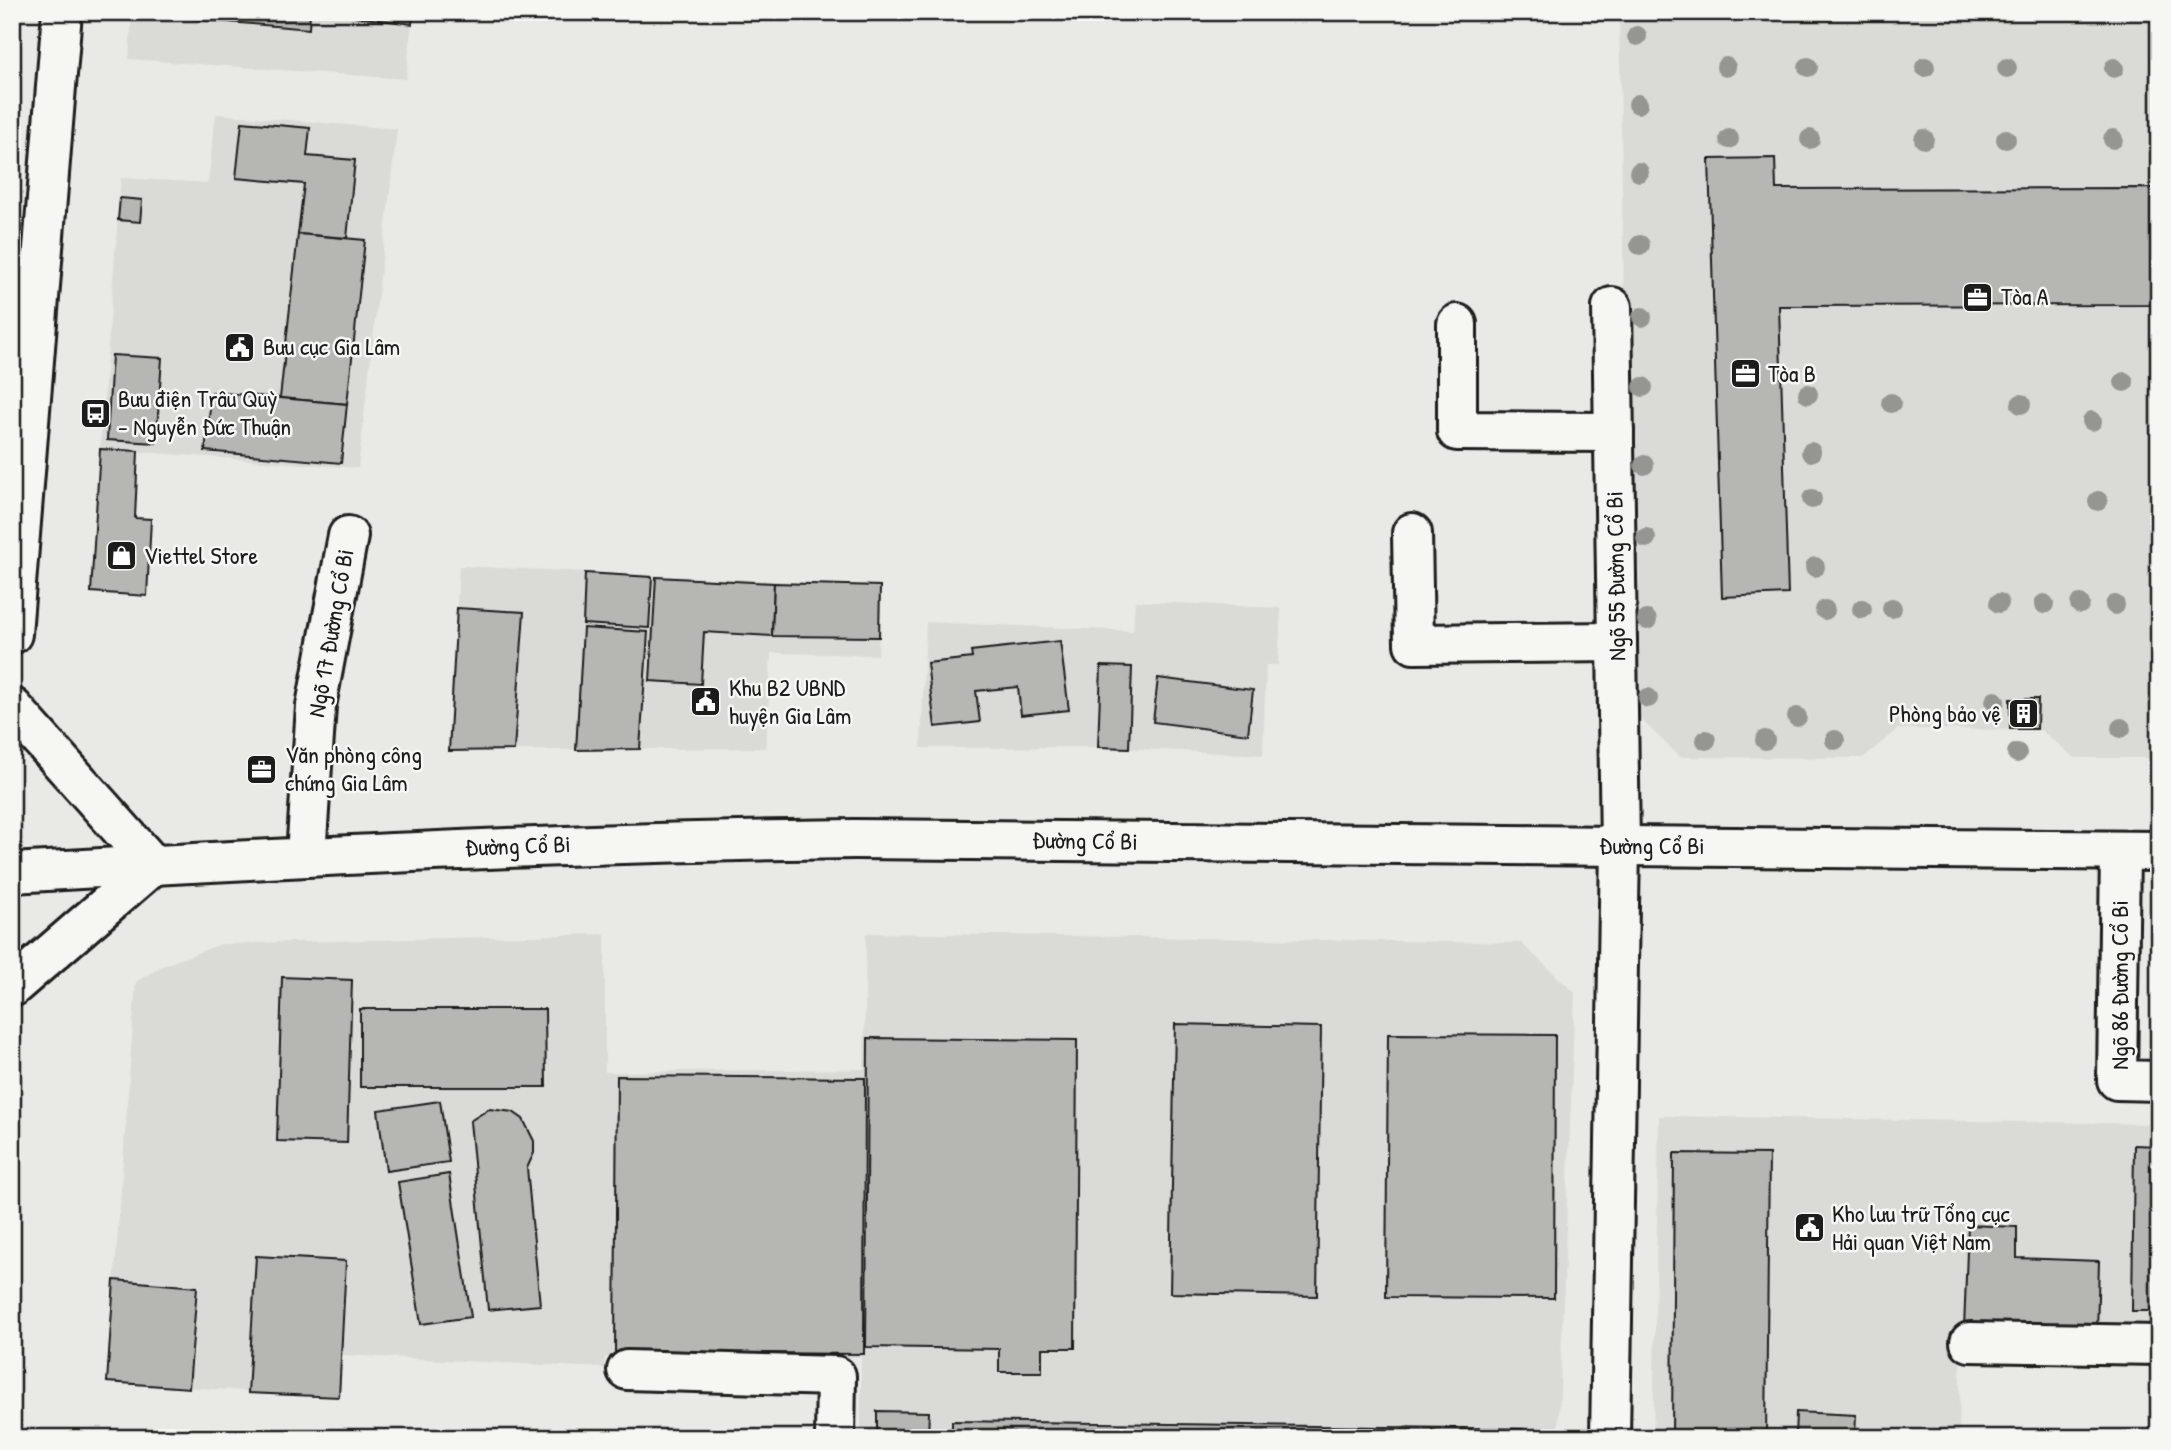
<svg xmlns="http://www.w3.org/2000/svg" width="2171" height="1450" font-family="'Patrick Hand',sans-serif">
<style>
.built{fill:#dadad6}
.building{fill:#b6b6b3;stroke:#1c1c1c;stroke-width:2}
.lines{fill:none;stroke-linecap:round;stroke-linejoin:round}
.minor-casing{stroke:#1c1c1c;stroke-width:44}
.major-casing{stroke:#1c1c1c;stroke-width:44}
.highway-casing{stroke:#1c1c1c;stroke-width:44}
.minor{stroke:#f6f6f2;stroke-width:38}
.major{stroke:#f6f6f2;stroke-width:38}
.highway{stroke:#f6f6f2;stroke-width:38}
.tree{fill:#959592}
.labels{text-anchor:middle;stroke-width:5;stroke-linejoin:round;paint-order:stroke}
.poi-label{font-size:24px;fill:#1c1c1c;stroke:#f6f6f2;text-anchor:start}
.street-label{font-size:24px;fill:#1c1c1c;stroke:#f6f6f2}
</style>
<rect width="100%" height="100%" fill="#e9e9e5"/>
<filter id="ink" filterUnits="userSpaceOnUse"><feTurbulence type="fractalNoise" baseFrequency=".0143" numOctaves="2"/><feDisplacementMap in="SourceGraphic" scale="14" xChannelSelector="R" yChannelSelector="G"/><feConvolveMatrix kernelMatrix="1 2 1 2 8 2 1 2 1" color-interpolation-filters="sRGB"/></filter>
<g filter="url(#ink)">
<!-- built -->
<g class="built">
<path d="M132 12H413L406 79 129 59Z"/>
<path d="M1619 12H2159V758H2075L2041 730 1898 729 1863 758 1680 757 1631 710Z"/>
<path d="M216 114 397 129 358 468 100 449 121 178 208 183Z"/>
<path d="M459 566 880 586 878 655 771 653 766 748 449 751Z"/>
<path d="M1135 601 1281 608 1278 665H1266L1263 755 1098 747 921 748 926 622 1133 631Z"/>
<path d="M866 933 1521 943 1575 993 1558 1438H861V1357H605L604 1368 342 1355 339 1397 107 1382 136 982 162 966 221 944 605 934V1072L864 1069Z"/>
<path d="M1659 1116 2159 1124V1337L1961 1334 1959 1438H1653Z"/>
</g>
<!-- building -->
<g class="building">
<path d="M193 12H310L309 29 193 19Z"/>
<path d="M356 12H413L412 24 356 17Z"/>
<path d="M242 122 310 128 307 156 355 160 347 238 298 234 304 184 236 178Z"/>
<path d="M1775 158 1776 189 2159 188V305L1779 306 1788 594 1722 597 1709 159Z"/>
<path d="M120 198 142 200 140 222 118 220Z"/>
<path d="M298 234 365 240 347 404 280 398Z"/>
<path d="M112 355 162 358 156 443 107 440Z"/>
<path d="M212 392 347 404 341 463 205 451Z"/>
<path d="M100 449 138 451 135 518 151 519 147 596 91 592Z"/>
<path d="M585 573 652 577 649 628 583 624Z"/>
<path d="M656 577 774 583 772 636 704 632 701 684 650 681Z"/>
<path d="M774 583 880 586 879 637 772 636Z"/>
<path d="M457 608 524 612 514 750 449 751Z"/>
<path d="M583 628 648 632 640 749 576 750Z"/>
<path d="M1060 641 1069 710 1021 715 1018 687 976 691 980 722 935 727 927 663 972 658 971 651Z"/>
<path d="M1101 666 1132 667 1129 748 1098 747Z"/>
<path d="M1158 678 1253 690 1248 734 1153 722Z"/>
<path d="M2010 699H2038L2037 729H2010Z"/>
<path d="M282 977 352 980 347 1143 277 1141Z"/>
<path d="M360 1009H545L546 1087H360Z"/>
<path d="M1175 1024 1321 1027 1317 1296 1170 1293Z"/>
<path d="M1388 1034 1555 1035 1554 1298 1386 1297Z"/>
<path d="M868 1038 1077 1040 1075 1348H1042V1372H999V1349L866 1347Z"/>
<path d="M617 1076 865 1078 864 1354 615 1352Z"/>
<path d="M440 1101 449 1162 386 1171 378 1110Z"/>
<path d="M489 1109 513 1112 523 1119 534 1141V1153L527 1168 540 1305 488 1310 470 1121Z"/>
<path d="M2134 1145 2159 1146V1311H2132Z"/>
<path d="M1674 1153 1769 1154 1766 1438H1672Z"/>
<path d="M449 1174 471 1317 421 1324 398 1182Z"/>
<path d="M1968 1225 2017 1227V1258L2099 1261 2097 1334 1964 1329Z"/>
<path d="M256 1256 346 1261 339 1397 248 1393Z"/>
<path d="M114 1280 197 1287 189 1388 107 1382Z"/>
<path d="M877 1411 929 1412 928 1438H877Z"/>
<path d="M1796 1412 1856 1415 1855 1438H1795Z"/>
<path d="M952 1421 1523 1429V1438H952Z"/>
</g>
<g class="lines">
<defs>
<g id="minor">
<path d="M1457 324V431L1614 432"/>
<path d="M1412 533 1414 644 1617 642"/>
<path d="M2120 851 2117 1080 2159 1081"/>
<path d="M306 855 316 706 348 536"/>
<path d="M1970 1342 2159 1345"/>
<path d="M627 1370 836 1376 835 1438"/>
<path d="M1610 1438 1620 846 1612 307"/>
</g>
<path id="major" d="M12 873C293 857 573 842 854 839L2159 851"/>
<g id="highway">
<path d="M12 634 62 12"/>
<path d="M12 707 153 865 12 987"/>
</g>
</defs>
<!-- minor casing -->
<use href="#minor" class="minor-casing"/>
<!-- major casing -->
<use href="#major" class="major-casing"/>
<!-- highway casing -->
<use href="#highway" class="highway-casing"/>
<!-- minor -->
<use href="#minor" class="minor"/>
<!-- major -->
<use href="#major" class="major"/>
<!-- highway -->
<use href="#highway" class="highway"/>
</g>
<!-- trees -->
<g class="tree">
<circle cx="1637" cy="36" r="10"/>
<circle cx="1726" cy="67" r="10"/>
<circle cx="1808" cy="67" r="10"/>
<circle cx="1925" cy="67" r="10"/>
<circle cx="2007" cy="68" r="10"/>
<circle cx="2114" cy="68" r="10"/>
<circle cx="1638" cy="104" r="10"/>
<circle cx="1729" cy="139" r="10"/>
<circle cx="1810" cy="139" r="10"/>
<circle cx="1924" cy="139" r="10"/>
<circle cx="2006" cy="139" r="10"/>
<circle cx="2113" cy="139" r="10"/>
<circle cx="1639" cy="172" r="10"/>
<circle cx="1640" cy="245" r="10"/>
<circle cx="1642" cy="317" r="10"/>
<circle cx="2124" cy="382" r="10"/>
<circle cx="1643" cy="387" r="10"/>
<circle cx="1808" cy="394" r="10"/>
<circle cx="1891" cy="403" r="10"/>
<circle cx="2021" cy="404" r="10"/>
<circle cx="2092" cy="421" r="10"/>
<circle cx="1811" cy="452" r="10"/>
<circle cx="1644" cy="465" r="10"/>
<circle cx="1812" cy="499" r="10"/>
<circle cx="2098" cy="501" r="10"/>
<circle cx="1646" cy="538" r="10"/>
<circle cx="1815" cy="567" r="10"/>
<circle cx="1999" cy="603" r="10"/>
<circle cx="2044" cy="604" r="10"/>
<circle cx="2080" cy="604" r="10"/>
<circle cx="2115" cy="605" r="10"/>
<circle cx="1892" cy="608" r="10"/>
<circle cx="1862" cy="609" r="10"/>
<circle cx="1825" cy="610" r="10"/>
<circle cx="1647" cy="620" r="10"/>
<circle cx="1648" cy="698" r="10"/>
<circle cx="1995" cy="701" r="10"/>
<circle cx="1797" cy="717" r="10"/>
<circle cx="2121" cy="728" r="10"/>
<circle cx="1706" cy="740" r="10"/>
<circle cx="1765" cy="740" r="10"/>
<circle cx="1835" cy="740" r="10"/>
<circle cx="2017" cy="753" r="10"/>
</g>
</g>
<!-- icons -->
<defs>
<symbol id="office-square" viewBox="-11 -11 22 22"><rect x="-9" y="-9" width="18" height="18" rx="4" fill="#1c1c1c" stroke="#f6f6f2"/><path d="M-6-3h4V-5.5h4V-3h4V5H-6ZM-1-4.5V-3h2v-1.5ZM-6 0V1H6V0Z" fill="#fff"/></symbol>
<symbol id="civic-square" viewBox="-11 -11 22 22"><rect x="-9" y="-9" width="18" height="18" rx="4" fill="#1c1c1c" stroke="#f6f6f2"/><path d="M-.6-6.5H3V-4.5H.6V-3L4-1V1h2V6H-6V1h2V-1L-.6-3ZM-1.2 2.5V6h2.4V2.5Z" fill="#fff"/></symbol>
<symbol id="bus-square" viewBox="-11 -11 22 22"><rect x="-9" y="-9" width="18" height="18" rx="4" fill="#1c1c1c" stroke="#f6f6f2"/><path d="M-5-6H5V4H4V6H2V4H-2V6H-4V4H-5ZM-3.5-4V0h7V-4ZM-3.5 1.2v1.5H-2V1.2ZM2 1.2v1.5H3.5V1.2Z" fill="#fff"/></symbol>
<symbol id="shop-square" viewBox="-11 -11 22 22"><rect x="-9" y="-9" width="18" height="18" rx="4" fill="#1c1c1c" stroke="#f6f6f2"/><path d="M-5-2.5h2.3a2.7 3.5 0 0 1 5.4 0H5L5.5 6h-11ZM-1.5-2.5h3a1.5 2.3 0 0 0-3 0Z" fill="#fff"/></symbol>
<symbol id="building-square" viewBox="-11 -11 22 22"><rect x="-9" y="-9" width="18" height="18" rx="4" fill="#1c1c1c" stroke="#f6f6f2"/><path d="M-4-6H4V6H1V3H-1V6H-4ZM-2.5-4.3h1.7v1.8h-1.7ZM.8-4.3h1.7v1.8H.8ZM-2.5-1h1.7V.8h-1.7ZM.8-1h1.7V.8H.8Z" fill="#fff"/></symbol>
</defs>
<g fill-rule="evenodd">
<use href="#office-square" x="1960" y="280" width="35" height="35"/>
<use href="#civic-square" x="222" y="330" width="35" height="35"/>
<use href="#office-square" x="1728" y="356" width="35" height="35"/>
<use href="#bus-square" x="78" y="396" width="35" height="35"/>
<use href="#shop-square" x="104" y="538" width="35" height="35"/>
<use href="#civic-square" x="688" y="684" width="35" height="35"/>
<use href="#building-square" x="2006" y="696" width="35" height="35"/>
<use href="#office-square" x="244" y="752" width="35" height="35"/>
<use href="#civic-square" x="1792" y="1210" width="35" height="35"/>
</g>
<g class="labels">
<!-- poi labels -->
<g class="poi-label">
<text x="2001" y="305">Tòa A</text>
<text x="263" y="355">Bưu cục Gia Lâm</text>
<text x="1768" y="382">Tòa B</text>
<text x="118" y="407">Bưu điện Trâu Quỳ<tspan x="118" dy="28">- Nguyễn Đức Thuận</tspan></text>
<text x="144" y="564">Viettel Store</text>
<text x="729" y="696">Khu B2 UBND<tspan x="729" dy="28">huyện Gia Lâm</tspan></text>
<text x="2001" y="722" text-anchor="end">Phòng bảo vệ</text>
<text x="285" y="763">Văn phòng công<tspan x="285" dy="28">chứng Gia Lâm</tspan></text>
<text x="1832" y="1222">Kho lưu trữ Tổng cục<tspan x="1832" dy="28">Hải quan Việt Nam</tspan></text>
</g>
<!-- street labels -->
<g class="street-label">
<text transform="translate(1616 576) rotate(-91)" y="8">Ngõ 55 Đường Cổ Bi</text>
<text transform="translate(331 633) rotate(-80)" y="8">Ngõ 17 Đường Cổ Bi</text>
<text transform="translate(1085 841) rotate(1)" y="8">Đường Cổ Bi</text>
<text transform="translate(518 846) rotate(-2)" y="8">Đường Cổ Bi</text>
<text x="1652" y="854">Đường Cổ Bi</text>
<text transform="translate(2120 985) rotate(-90)" y="8">Ngõ 86 Đường Cổ Bi</text>
</g>
</g>
<!-- margin -->
<rect width="2171" height="1450" fill="none" stroke="#f6f6f2" stroke-width="42"/>
<rect x="21" y="21" width="2129" height="1408" fill="none" stroke="#1c1c1c" stroke-width="2.5" filter="url(#ink)"/>
</svg>
